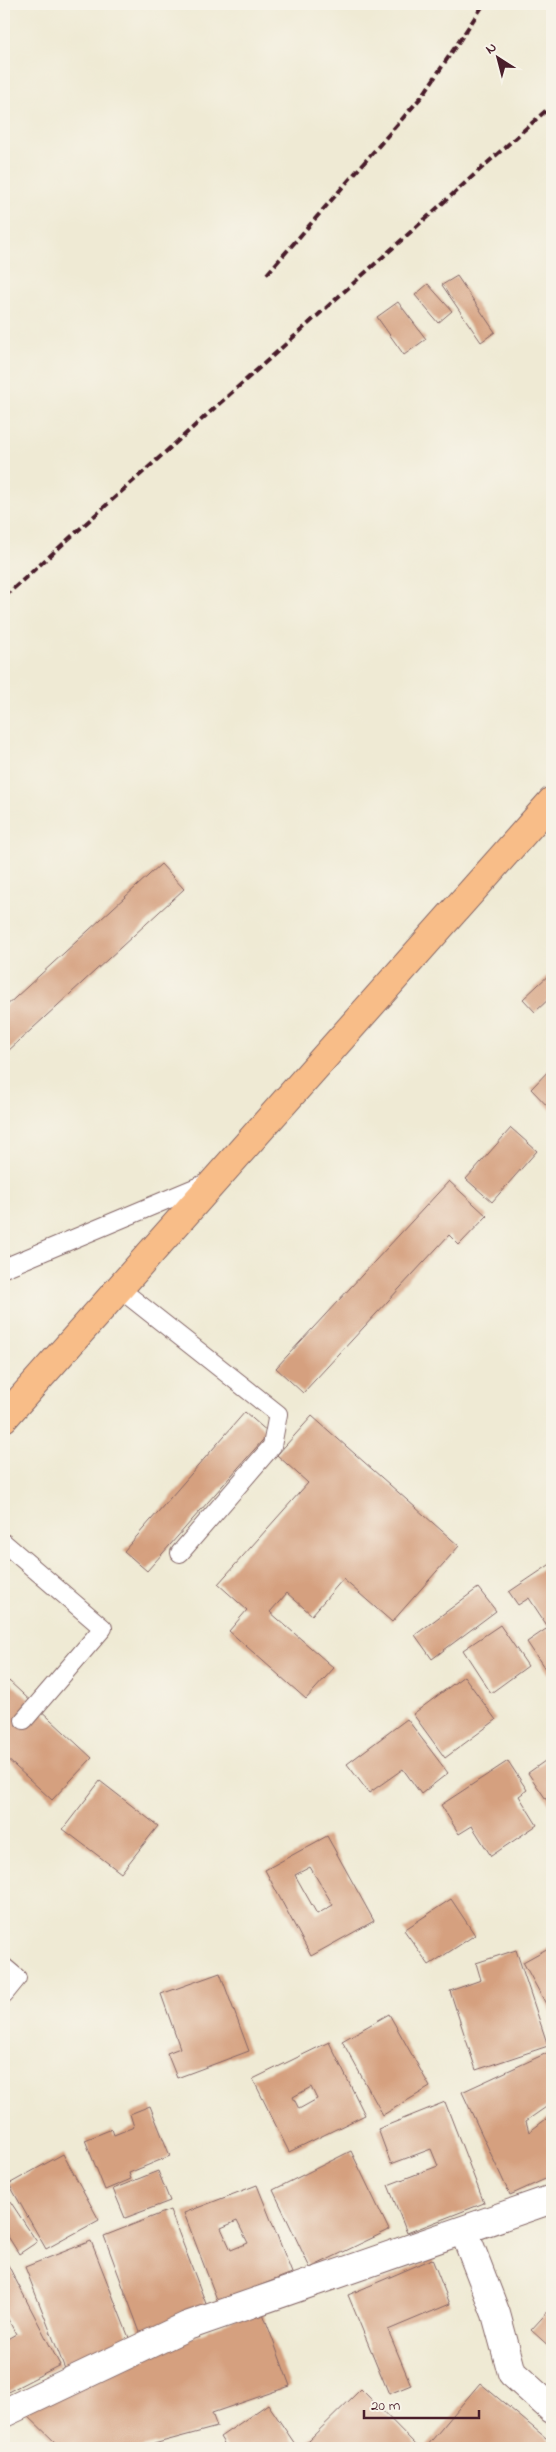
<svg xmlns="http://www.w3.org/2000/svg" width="556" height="2452" font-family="'Indie Flower',sans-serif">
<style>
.building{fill:#d5a07f;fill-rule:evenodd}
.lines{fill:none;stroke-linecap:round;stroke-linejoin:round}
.service-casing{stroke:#846666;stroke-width:20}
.minor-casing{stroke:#846666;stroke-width:30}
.trunk-casing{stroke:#846666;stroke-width:30}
.service{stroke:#fff;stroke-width:18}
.minor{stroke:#fff;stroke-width:28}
.trunk{stroke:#f8bd88;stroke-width:28}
.rail{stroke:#4a1f2b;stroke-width:4;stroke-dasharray:8 4;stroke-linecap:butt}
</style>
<rect width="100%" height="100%" fill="#f7f3e8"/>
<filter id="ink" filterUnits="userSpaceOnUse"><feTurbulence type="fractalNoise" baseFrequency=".02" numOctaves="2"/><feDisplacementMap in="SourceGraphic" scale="10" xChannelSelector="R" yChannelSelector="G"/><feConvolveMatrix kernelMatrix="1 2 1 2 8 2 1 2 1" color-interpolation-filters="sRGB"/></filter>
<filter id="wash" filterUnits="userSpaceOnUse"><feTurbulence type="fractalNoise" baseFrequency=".0096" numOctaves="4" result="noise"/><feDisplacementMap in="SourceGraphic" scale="20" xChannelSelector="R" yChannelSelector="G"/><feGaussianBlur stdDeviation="1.12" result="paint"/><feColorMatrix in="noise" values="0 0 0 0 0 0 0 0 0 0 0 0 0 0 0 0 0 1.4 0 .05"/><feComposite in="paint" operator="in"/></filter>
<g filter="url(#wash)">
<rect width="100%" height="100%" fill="#efead4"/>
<g id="blocks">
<!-- building -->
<g class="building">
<path d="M457 276 495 332 481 342 442 285Z"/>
<path d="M428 284 452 311 438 323 415 295Z"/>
<path d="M398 302 426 339 404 355 377 317Z"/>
<path d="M161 864 184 889 7 1052 4 1048V1008Z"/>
<path d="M552 972V996L535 1012 523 999Z"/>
<path d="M552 1067V1111L531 1089Z"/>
<path d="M511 1128 537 1151 492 1202 466 1179Z"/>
<path d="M449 1181 487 1216 459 1245 449 1235 303 1393 276 1368Z"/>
<path d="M245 1412 269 1433 147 1571 124 1551Z"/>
<path d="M312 1416 459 1546 392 1622 343 1579 312 1615 287 1593 270 1612 334 1668 306 1699 229 1631 247 1610 218 1584 308 1483 277 1455Z"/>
<path d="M552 1563V1625L548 1627 529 1598 518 1605 509 1592Z"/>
<path d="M478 1588 496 1611 432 1659 415 1635Z"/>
<path d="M500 1625 528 1666 491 1693 463 1650Z"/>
<path d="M546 1629 552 1639V1679L527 1642Z"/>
<path d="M464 1676 496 1720 445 1758 413 1714Z"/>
<path d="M9 1681 92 1758 52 1800 4 1756V1687Z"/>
<path d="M407 1719 448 1773 421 1794 403 1769 369 1793 347 1764Z"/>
<path d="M552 1756V1808L528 1773Z"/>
<path d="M508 1761 527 1790 519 1796 537 1825 491 1856 472 1826 459 1834 441 1805Z"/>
<path d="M100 1781 158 1826 121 1873 63 1829Z"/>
<path d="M327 1836 374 1921 311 1956 265 1870ZM310 1867 333 1905 317 1914 295 1875Z"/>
<path d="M451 1899 475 1935 429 1965 404 1930Z"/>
<path d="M552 1946V2015L523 1962Z"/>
<path d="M516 1950 548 2046 476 2070 450 1991 481 1980 476 1963Z"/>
<path d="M220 1973 249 2051 177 2078 167 2053 180 2048 161 1994Z"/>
<path d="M389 2014 430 2087 383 2115 342 2041Z"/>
<path d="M329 2042 365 2115 289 2152 253 2079ZM311 2087 317 2099 299 2109 293 2097Z"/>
<path d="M549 2052 552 2060V2176L510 2195 462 2092ZM549 2105 550 2116 529 2132 526 2121Z"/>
<path d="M445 2102 484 2203 407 2233 388 2185 438 2166 431 2149 391 2164 378 2129Z"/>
<path d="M150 2106 170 2156 129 2173 131 2179 105 2190 85 2140 112 2129 114 2135 134 2127 130 2114Z"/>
<path d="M351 2151 389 2230 310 2268 273 2190Z"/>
<path d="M63 2154 99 2220 46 2249 9 2184Z"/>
<path d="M158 2171 170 2201 125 2218 113 2189Z"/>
<path d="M257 2185 292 2273 218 2302 184 2213ZM237 2221 248 2243 231 2250 221 2228Z"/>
<path d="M4 2192 37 2242 19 2254 4 2230Z"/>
<path d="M170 2210 208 2309 141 2335 104 2236Z"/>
<path d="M91 2241 131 2343 65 2369 25 2267Z"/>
<path d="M432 2259 450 2304 388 2330 411 2385 389 2394 348 2295Z"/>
<path d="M6 2261 60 2365 4 2394V2341L16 2334 4 2312V2262Z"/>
<path d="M552 2307V2349L531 2330Z"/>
<path d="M261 2308 290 2386 212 2413 217 2427 139 2448H61L21 2409Z"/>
<path d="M480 2383 552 2443V2448H429L427 2446Z"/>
<path d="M361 2389 419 2448H305L303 2446Z"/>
<path d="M268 2404 297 2447 227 2448 220 2437Z"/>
</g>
</g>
</g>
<g filter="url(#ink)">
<use href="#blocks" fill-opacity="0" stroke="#846666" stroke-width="1"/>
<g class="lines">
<defs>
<g id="service">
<path d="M4 1268 209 1182"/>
<path d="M120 1289 278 1414 272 1446 180 1553"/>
<path d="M4 1543 103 1628 24 1720"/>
<path d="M4 1967 17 1978 4 1994"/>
</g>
<g id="minor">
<path d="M464 2231 496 2314 512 2373 552 2409"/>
<path d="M4 2413 187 2326 552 2199"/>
</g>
<path id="trunk" d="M4 1418 552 801"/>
</defs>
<!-- service casing -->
<use href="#service" class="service-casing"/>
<!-- minor casing -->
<use href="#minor" class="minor-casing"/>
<!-- trunk casing -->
<use href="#trunk" class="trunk-casing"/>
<!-- service -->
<use href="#service" class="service"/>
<!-- minor -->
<use href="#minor" class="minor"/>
<!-- trunk -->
<use href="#trunk" class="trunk"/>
<!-- rail -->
<g class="rail">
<path d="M267 274 423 95 484 4"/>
<path d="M4 597 552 105"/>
</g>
</g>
</g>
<!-- margin -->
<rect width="556" height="2452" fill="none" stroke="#f7f3e8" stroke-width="20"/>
<!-- north arrow -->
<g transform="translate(498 58) rotate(324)" stroke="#f7f3e8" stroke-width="4" paint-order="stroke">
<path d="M0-4L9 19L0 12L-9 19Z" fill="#4a1f2b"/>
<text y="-8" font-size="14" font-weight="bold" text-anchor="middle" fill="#4a1f2b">N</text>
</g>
<!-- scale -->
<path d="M364 2410v8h115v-8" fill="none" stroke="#4a1f2b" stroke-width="2.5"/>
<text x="371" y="2410" font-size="15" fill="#4a1f2b" stroke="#f7f3e8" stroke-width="4" paint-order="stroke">20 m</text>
</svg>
